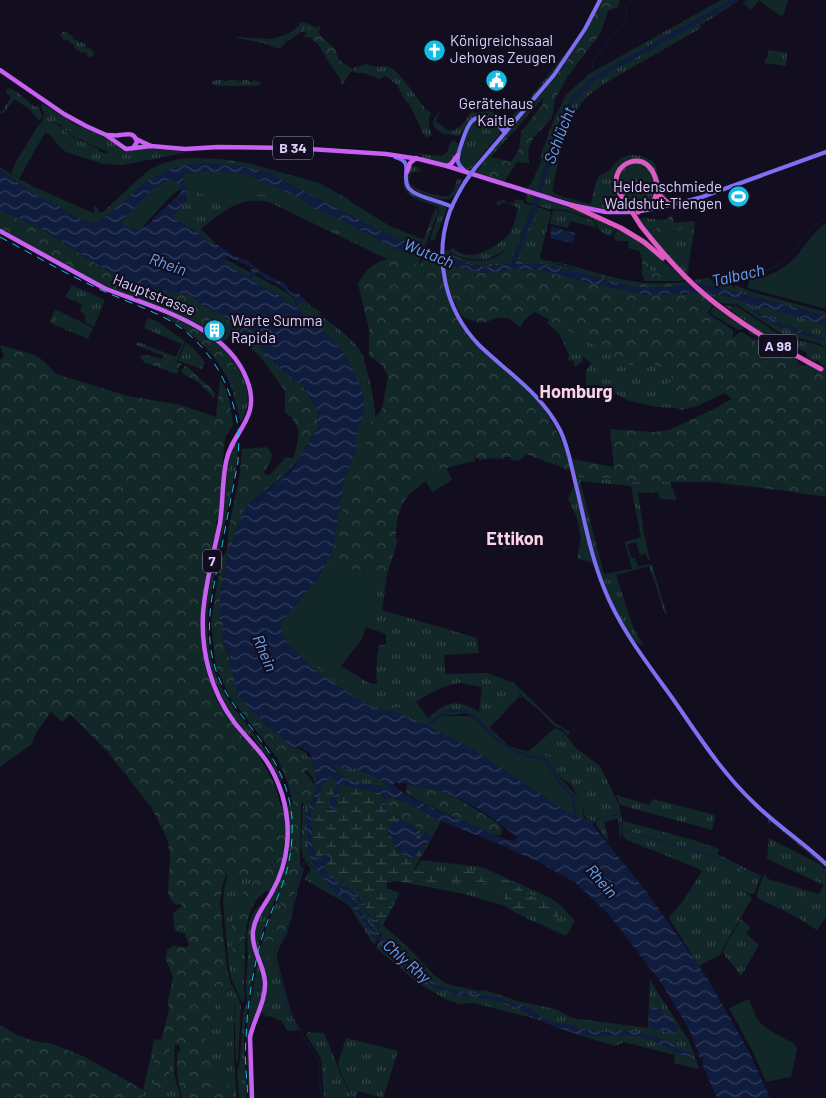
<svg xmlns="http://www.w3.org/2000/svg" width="826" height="1098" font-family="Barlow,sans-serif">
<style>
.grass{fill:url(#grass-tufts);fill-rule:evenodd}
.forest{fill:url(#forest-crowns);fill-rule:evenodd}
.wetland{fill:url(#wetland-marsh)}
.green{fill:#122728}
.water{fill:url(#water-waves);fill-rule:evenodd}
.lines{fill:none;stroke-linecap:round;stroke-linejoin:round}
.stream{stroke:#0f1c3d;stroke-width:1}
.canal{stroke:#0f1c3d;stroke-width:2.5}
.river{stroke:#0f1c3d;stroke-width:4.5}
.secondary{stroke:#7e6ff3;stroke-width:4}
.primary{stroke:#c860f1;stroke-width:4.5}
.trunk{stroke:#dc5ac1;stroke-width:5}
.rail{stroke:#13bce3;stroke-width:1;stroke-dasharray:8 6;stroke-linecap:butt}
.secondary-bridge{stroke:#7e6ff3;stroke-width:4}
.trunk-bridge{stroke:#dc5ac1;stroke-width:5}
.labels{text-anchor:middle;stroke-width:4.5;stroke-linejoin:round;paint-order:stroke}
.shield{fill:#120e1f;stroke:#9d96b9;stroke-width:1}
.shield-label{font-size:14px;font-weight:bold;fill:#d9d0fb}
.poi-label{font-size:15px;fill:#d9d0fb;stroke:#120e1f;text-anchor:start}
.street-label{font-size:15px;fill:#d9d0fb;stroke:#120e1f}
.water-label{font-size:16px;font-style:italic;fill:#67a5f2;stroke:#120e1f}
.quarter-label{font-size:18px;font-weight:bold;fill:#fbd2e8;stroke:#120e1f}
</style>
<defs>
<pattern id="grass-tufts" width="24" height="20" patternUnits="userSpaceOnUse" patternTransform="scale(1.25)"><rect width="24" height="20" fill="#122728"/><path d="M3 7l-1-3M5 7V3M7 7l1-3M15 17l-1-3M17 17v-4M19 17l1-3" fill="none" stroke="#344548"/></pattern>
<pattern id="forest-crowns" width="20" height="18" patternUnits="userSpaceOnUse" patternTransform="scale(1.25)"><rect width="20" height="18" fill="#122728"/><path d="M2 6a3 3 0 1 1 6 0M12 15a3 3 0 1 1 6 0" fill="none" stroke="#344548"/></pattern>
<pattern id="wetland-marsh" width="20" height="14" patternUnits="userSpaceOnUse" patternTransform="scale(1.25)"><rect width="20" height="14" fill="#122728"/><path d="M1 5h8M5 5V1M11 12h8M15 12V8" fill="none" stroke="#344548"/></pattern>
<pattern id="water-waves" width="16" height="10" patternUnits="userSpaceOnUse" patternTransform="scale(1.25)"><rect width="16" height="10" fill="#0f1c3d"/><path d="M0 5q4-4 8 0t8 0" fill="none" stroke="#313c5a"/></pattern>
</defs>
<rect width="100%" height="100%" fill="#120e1f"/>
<!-- grass -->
<g class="grass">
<path d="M721 0H739L712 18 700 25 701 28 605 83 589 95 582 102 570 121 559 157 552 191 559 196 591 204C593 196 594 187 597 180 599 174 605 174 609 170 612 168 614 164 617 161 629 151 642 155 654 162L666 197 671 200 679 198V201H673L666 199C657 186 660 163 639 159 633 158 626 160 621 164 615 170 617 179 611 185L626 210C601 210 572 204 552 195L551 197 532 191 534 185 531 190 526 189 532 182 542 159 540 157 555 117 566 95 589 74Z"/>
<path d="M301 22 307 23 317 28 319 26 320 27 319 31 313 28 303 31 304 32H301L287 42 284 37 286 43 280 48H276L263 43 237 38V37L269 39C281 37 295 33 301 22Z"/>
<path d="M64 31 74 37 72 38 75 40H78L77 41 80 43 82 42 87 46 85 47 88 49 90 48 94 53 91 58 86 55 88 54 84 52 82 53 73 47 75 46 72 43H69L70 42 67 40 65 41 60 35Z"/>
<path d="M568 50 570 51C557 69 543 85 529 102 524 108 518 117 510 120 498 125 488 109 473 118 466 122 465 131 459 136L448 134 446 135C433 129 428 124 439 112L440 113 437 116 436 121 447 130 454 131 458 127H460L472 111 474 113 489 111 504 117 510 118 529 99Z"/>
<path d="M768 50 787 53 786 66 764 63 768 55Z"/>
<path d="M366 64C370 65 374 67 378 67 381 67 384 66 386 66 399 68 418 101 427 111L428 110 431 113C427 121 429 127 432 135L426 138 421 129 409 103 406 102 397 85 386 76 379 79 364 73H355L353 68Z"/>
<path d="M217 80H223V81H227L228 80H239L238 81 242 82 243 80H249V82H253L254 80 260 82 261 84 257 86H217L212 84 213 81Z"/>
<path d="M8 88C17 90 25 99 32 105L35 107 38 106 42 115 40 121 28 108 14 99 3 114 0 112V111L2 112 11 97 7 93 6 91Z"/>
<path d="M43 104 75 124 106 138 124 150 130 151 145 148 184 152V153L122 165 103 164 66 152 60 147 50 135 45 132 47 129 39 124 42 122 43 114 73 137 99 149V151L106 154 108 152 73 136 69 133 70 131H66L59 126H63V125C53 124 43 115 41 106Z"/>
<path d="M485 118C492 121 503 126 499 135L480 157 470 170C464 168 458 165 459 158 462 148 465 129 473 122 476 119 481 119 485 118Z"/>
<path d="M454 140 458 144C459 153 454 159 447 164L423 158 422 155 412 152 429 155 442 156 447 152 450 143Z"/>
<path d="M639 163C641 164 645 166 646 167 654 174 660 194 652 202 648 207 639 208 633 209L623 196 624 195C616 180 617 176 628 164Z"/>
<path d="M410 166 418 167 420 170 422 171 413 172 410 175C410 177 409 180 410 183 414 190 441 198 448 196 454 193 456 185 457 178L463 180 460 184 461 185C458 189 455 195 451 198 443 203 415 193 410 185 406 179 409 172 410 166Z"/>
<path d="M405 182 408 189 444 206 447 209 435 239 433 241 430 239 439 212 438 207C426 202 404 198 403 183Z"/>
<path d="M246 184 396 258 387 259 271 203C241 194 223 212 201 229L216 244 209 243 200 234 175 219 173 216C183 205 189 200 185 185Z"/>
<path d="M526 193C534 198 544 198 552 201 573 208 593 218 614 228L615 226 616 228 612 235 609 236 599 230V226L597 229 596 223 593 219 566 210 549 209 527 202 526 201Z"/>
<path d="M504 199H505L506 202 514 203 515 199 524 201V204L532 205 513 256 507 262 483 265 471 264 445 254V250C448 251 452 254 455 256 473 263 494 264 507 248 488 263 472 263 450 252V250L453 248C458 252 464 255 471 255 482 255 506 241 511 231 515 224 516 215 518 208 510 204 505 199 498 206L496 202Z"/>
<path d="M538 207 551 212 540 257 542 260 535 259 583 271 582 272 541 263 520 261 518 260 529 235Z"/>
<path d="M554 210 565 211 592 220 595 224V229H594V227L570 221 568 228 550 224 552 213Z"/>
<path d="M643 218 664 220 667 219 664 221 659 238 668 233 695 225 689 261 688 276 669 257 644 227 645 226 639 219Z"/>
<path d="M618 229C644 244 663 259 685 280L677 281 675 280H672L670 274 651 273 642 250 639 251 628 248 629 242 628 241H618L614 239V236Z"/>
<path d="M705 278H709L714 283 731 285 735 288V285L752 292 826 312V316L756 297 702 284 699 282H696L694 280Z"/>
<path d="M72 285 105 300 94 327 86 323 85 316 80 310 82 305 75 300 74 301 65 297Z"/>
<path d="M708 293 730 297 743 301 759 316 769 320 777 325 785 329 816 338 825 342H826V347L818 343 780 333 738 305 721 303Z"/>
<path d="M304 299 311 306 321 312 319 314C332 324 351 337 360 350 365 357 377 409 375 417 374 419 372 422 370 423L373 410 372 399 362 360 353 346 333 329 304 301Z"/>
<path d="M750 303 826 325V339L780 323 768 316 760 314Z"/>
<path d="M724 305 738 307 787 340 788 339 786 337 818 345 826 348V366L825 367 817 361 815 362 808 358 806 356 807 353 799 349 797 351H793L760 332Z"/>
<path d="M714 306 727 316 743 326V329L739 330 711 314V310Z"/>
<path d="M55 309 93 328 88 339 50 323Z"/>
<path d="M148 318 158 322 185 341 177 361 173 359 171 356H164L136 345 138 342 176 357 182 344 144 328Z"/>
<path d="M549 320 641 357 672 373 671 382 681 400V410L676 408 657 407 629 401 600 385H586V371L591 363 583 356V361L575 367 573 360 569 361 568 359 569 355 560 335 547 323Z"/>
<path d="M747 328 796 357 799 364 804 366 807 363 812 367 809 369C792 365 774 357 761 346 758 343 755 341 752 338L761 342 762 340 749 333 747 329Z"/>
<path d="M186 342 194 349 205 362 202 369 178 361Z"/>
<path d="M232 359C247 380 254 399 241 423L232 389 233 388 236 375 233 365Z"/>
<path d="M238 441 237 459 235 473 208 607C205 641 211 675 231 704 238 715 249 726 256 737 266 752 280 767 282 784L268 756 262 751 259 745 251 735 250 736C240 731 229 713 225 703 207 669 201 632 208 594 212 571 218 549 221 527 225 499 223 470 234 445H235Z"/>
<path d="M576 477 621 479 623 482H670L677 500 660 499 658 492 638 493 643 527V529L650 560H648L646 554 640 555 636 542 627 545 632 559 635 558 638 567 650 564 652 565 667 614H665L649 566 616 575 633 627 643 645H642C635 644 631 635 627 629 598 583 588 529 576 477ZM580 481 631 486 641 537 625 542 632 569 604 574Z"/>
<path d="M574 486 594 565H593L590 562 577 558 581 538 577 518 568 499Z"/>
<path d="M372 572 387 575 382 610 477 638 479 653 444 655 445 674 487 673 514 683 555 723 570 732 568 736 562 729 554 726 538 709 524 698 516 688 522 698 519 697 489 728 508 746 528 752 555 728 563 732 576 748 600 766 619 805 622 821 621 837 620 839 618 818 604 822 609 843C605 836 598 830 596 823L585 817 583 808 572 786 568 782 561 778 554 761 550 757 535 754 523 756 501 745 468 713 440 716 428 726 360 701 287 627 345 654 347 658 341 666 369 683 377 684C376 670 376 659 379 645H386V634L365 627 371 609ZM460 683 482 687 479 712C457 699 448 700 428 718L416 702C430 693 443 685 460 683Z"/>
<path d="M296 747 306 753V755L309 758 310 757 312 759C314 772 324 797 306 802L304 831 306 855 304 859 301 847 303 805 304 802 314 792V782L312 776C307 773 308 770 306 765 303 759 299 755 296 749Z"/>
<path d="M333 764 350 770 355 768 379 778 389 788 384 787 382 786 362 784 358 782H352L340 774 332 765Z"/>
<path d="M616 795 649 805 653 799 715 815 712 830 620 805Z"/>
<path d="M769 819 826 866V917L817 930 797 917 759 899C758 898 757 897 757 896 756 893 763 879 764 874L768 879 819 894 824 885 767 859 769 838 821 865 824 869 826 868 771 822 769 824 768 821Z"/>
<path d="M623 821 693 840 719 849 717 854 761 876 754 894H750L692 866 627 840C620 835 623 828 623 821Z"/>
<path d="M306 857V860L323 877 335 892 345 900 353 908 376 942 375 944 372 942 349 905 304 879 311 869 305 861Z"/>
<path d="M421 860 482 867 548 897 559 904 575 921 566 936 528 919 502 905 464 894 439 889 447 881C465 885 484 879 502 887L501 898 511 902 512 907 522 913 528 912 529 909 533 907 548 911 553 916 558 908 550 901 527 894 519 886 482 880 456 871 446 878 415 870Z"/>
<path d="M702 871C715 878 743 888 752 898L723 948 721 954 699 966 669 918 683 901Z"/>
<path d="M228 875 256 879 249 885 234 952H245L244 985 245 998 243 1002H242L231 978 229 968 223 902 224 889Z"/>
<path d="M283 877 263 931 257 949C248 922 270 898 283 877Z"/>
<path d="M277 900 284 907 279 919 276 930 267 937H263Z"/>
<path d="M259 905 260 908 254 920 256 955 245 1025 244 1039 247 1098H239L237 1071 240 1061 243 1012 247 1003 246 986 248 957 247 934 250 920 254 911Z"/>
<path d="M741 919 751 928 746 933 759 945 741 976 732 964 724 955 723 952 726 945Z"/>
<path d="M383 925 409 948 434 975 447 984 478 991 485 990 517 1001 555 1009 572 1018 648 1028 650 980 689 1041 699 1068 698 1069 674 1063 675 1055 624 1042 615 1046 560 1029 540 1020 474 1003 459 1004 445 999 417 982 376 948 382 935 380 933Z"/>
<path d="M277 958 292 1016 301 1030 287 1031 282 1021 276 1019 271 1016 267 1017 261 1011 265 997 263 963 264 961Z"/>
<path d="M258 961C264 980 265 991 257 1010 253 1019 249 1026 248 1036 246 1056 250 1078 250 1098H249L246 1037 249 1010Z"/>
<path d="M230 988 234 990V1063L237 1098H233L232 1090 211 1079V1048L206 1041 205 1037 211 1034 210 1014 219 1000Z"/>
<path d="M308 1032 323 1033 325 1035 341 1075 352 1098H324L321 1058 306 1035Z"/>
<path d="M346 1038 398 1051 383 1098 358 1091 356 1098H353L342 1075 338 1064Z"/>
<path d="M154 1039 161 1040 156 1075 155 1088 169 1077 168 1059 170 1047 175 1045 174 1073 179 1091 180 1098H142C145 1078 151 1059 154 1039Z"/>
</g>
<!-- forest -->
<g class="forest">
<path d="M602 0H620L618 7 608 11 600 34 568 76 555 99 552 118 533 138 528 151 529 163 517 162 504 182 476 172 482 163H484L483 161C506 132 533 105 556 76 574 52 588 26 602 0ZM544 97 542 105 521 132 519 149 511 162 491 157Z"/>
<path d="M301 26 313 28 319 31 318 33 335 49 339 60 354 70 351 72 342 85 340 78 329 63 318 44 311 38 304 36V35H306V33L303 31Z"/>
<path d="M193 158 220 159 243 162 309 180 319 183 348 199 353 205 352 208 423 242 433 213 434 212 436 208 437 209 438 212 424 248 218 164 99 222 37 196 0 170V167L22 181V180L45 194 94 214V206H96L100 213 103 212 150 169 164 163 179 159Z"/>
<path d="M532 206 538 207 529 235 518 260 520 261 541 263 582 271 564 265 534 260V259C545 260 555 262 565 264 591 271 617 280 644 283 658 284 672 283 686 282L689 285 655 288 632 287 581 273 541 264H510L484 267 470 265 445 256V254L471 264 483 265 507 262 513 256Z"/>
<path d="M0 210 43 230 98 265 135 285 156 290 190 295 202 305 222 315 243 331 302 385 317 409 318 427 297 462 277 481 251 501 227 558 220 595V620L223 622C223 629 223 641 225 648 227 653 229 654 229 659L239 696 267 726 281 736 290 746 296 749 306 764 308 771 304 772C311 777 319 789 311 797 308 800 304 801 301 804L300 866 304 869C296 890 294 912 287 934 283 943 276 948 277 958L264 961 260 960 259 955 263 937H267C278 927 278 920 284 907L267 890C264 893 261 895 258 898 246 912 245 936 245 952H234C226 940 235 906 242 894 246 888 251 884 256 879L226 875 222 888 220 902 227 970 231 984 237 994 241 1006 238 1060 236 1065 234 990 230 988 226 992 227 1002 219 1000 210 1014 211 1034 205 1037 206 1041 211 1048V1079H223L232 1090 233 1098H182L177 1075V1053L181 1050 178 1044 170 1047C168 1061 170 1072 169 1086L162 1092 155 1089 154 1056 158 1052 169 1010 168 1001 173 978 166 959 167 950 173 946 186 947 189 945 185 934 175 931 173 913 182 906 181 903 177 905C171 902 170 899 168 892L170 857 168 842 163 830 151 807 107 751 70 714 62 722 51 712 36 733 32 744 0 767V360L4 357 0 345 35 355 45 362 56 374 128 396 181 405 216 417 220 380C230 391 231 411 233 425L225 437 221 481 222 484 219 519H217L216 524 218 528 213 543 203 609 208 674 217 701 255 749 274 783 281 806 293 805 288 784 278 759 230 697 216 667 211 623 216 590 222 558 226 552 228 545V531L240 473 242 449 266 447 270 450 272 455 271 460 264 472 267 475H270L286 457 293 458C300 439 303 426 285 412V391L260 356 233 333 223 342 214 335 212 330 209 331 180 316 97 283 0 228Z"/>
<path d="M672 215 674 223 695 221V225L668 233 659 238 655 232 658 221H664Z"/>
<path d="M642 250 649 254 648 266 651 273 670 274 672 280H675L677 281H645L642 274V259L639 251Z"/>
<path d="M396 258 421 264 423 258 441 264C444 294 456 324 478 345 494 360 512 373 527 388 549 412 564 440 571 471L526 454C522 461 519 461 511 460V457H505L504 459 495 458 479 460V458H474L475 461C458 464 442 469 427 476L426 481C421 485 414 489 410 493 399 505 395 524 396 539H398L387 575 329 566 296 641 300 646 305 649 316 663 330 678 347 686 349 693 327 679 282 635 343 485 298 304 304 301 333 329 348 340 357 350 362 360 372 399 373 410 371 422 382 409 388 376 382 365 369 356V329L358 284C363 273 372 264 384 260 388 259 392 259 396 258Z"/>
<path d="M445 265 484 273 513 269 541 270 590 283 648 295 699 293 713 305 708 312 710 315 733 330V337H735L738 334 742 332C749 336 755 341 761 346 774 357 792 365 809 369L812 367 822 372 826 366V497L786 491 712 482H623L621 479 576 477 572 459 614 467 610 429 654 432 669 430 714 409 732 399 725 393 697 406 681 410V400L664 387 665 384 671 382 672 373 641 357 631 366 535 312C528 316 523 320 521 327L508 318H495L487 322H478L465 318 460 314 448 288 446 275Z"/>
<path d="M167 315 184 321 215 339 228 353 232 359 233 365 236 375 233 388 232 389C219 355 196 336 167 318Z"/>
<path d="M141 355H148L161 359 165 355 171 356 175 361 188 367 199 378 211 388 215 393 214 399C209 392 202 385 195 380 189 377 185 376 181 371L185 366 182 364 177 369 179 371 176 374 144 362 140 357Z"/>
<path d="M407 784 442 791 461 800 499 824 502 830 501 836 489 833 419 801 406 793Z"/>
<path d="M393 798 398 801 406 802 441 821 433 836 398 817 386 813V803L388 799Z"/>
<path d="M0 1025 19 1036 37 1042 50 1043 85 1057 143 1090 142 1098H0Z"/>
</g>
<!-- wetland -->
<path class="wetland" d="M312 758H318L325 762 341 785 381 793V796C389 798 398 799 406 802L398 801 393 798 388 799 386 803V813L398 817 433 836 414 869 415 870 446 878 456 871H478L481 874 482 880 486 881 487 877 494 876 515 883 519 886 527 894 530 896 537 895 550 901 558 908 559 915 557 917 553 916 548 911 533 907 529 909 528 912 522 913 512 907 511 902 498 896 497 893 501 887C484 879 465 885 447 881L439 889 397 881 387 883V889L400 893 383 925 376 942 353 908 345 900 335 892 323 877 306 859 304 831 306 802C324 797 315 771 312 758Z"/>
<!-- green -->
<g class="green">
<path d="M747 0H788L784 13 782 16 779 15 759 0 751 10 743 3Z"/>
<path d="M39 124 47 129 19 179 11 173 17 160Z"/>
<path d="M179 160 220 161 242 164 264 169 285 177 308 181 354 204 390 226 427 241 418 265 396 259 263 194C249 195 237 198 226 207L186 186 173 194 143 226 196 243 277 287 299 301 347 341 356 351 361 360 371 399 373 410 370 426 366 435V449L358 462 340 519 330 566 381 574 380 583 362 639 341 666 353 674 347 686 330 678 314 661 317 667 326 677 364 695 371 701 392 708 407 706 419 719 425 721 442 716H468L481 720 509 746 535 754 548 756 555 761 560 778 576 795 582 806 584 818 591 821 594 823 577 845 262 643 337 457 319 360 11 196 19 180 102 217C118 200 138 175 160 165 166 163 173 161 179 160Z"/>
<path d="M826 223V309L748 288 749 280C770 277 789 268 802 249 809 240 816 229 826 223Z"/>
<path d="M446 467 452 480 432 492 426 481 427 476Z"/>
<path d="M522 530 525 531 528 536 527 543 503 550 499 537Z"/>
<path d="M749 999C752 1006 754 1015 759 1021 767 1031 782 1037 793 1043L796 1046 797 1050 791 1077 766 1082 754 1054 729 1008Z"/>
</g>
<!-- water -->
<g class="water">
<path d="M196 163C221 164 244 165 269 173L387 234 410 243 426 248 470 265 484 267 510 264 512 261H515V264H541L581 273 632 287 655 288 689 285 699 293 648 295 590 283 541 270 513 269 484 273 445 265 396 249 341 220 321 212 295 196 248 175 210 171 195 172 185 175 183 178 186 189 188 190 189 192 186 194 183 204 173 216 175 219 200 234 209 243 216 244 234 256 248 261 260 271 285 284 290 291 299 294 304 299V301L298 304 297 308 333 339 349 362 361 388 364 399V412L356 438 357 449 345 476 343 485 332 552 319 577 280 624 282 635 296 652 315 671 338 685 360 701 372 707 396 712 424 724 476 751 567 812 591 823 646 891 706 976 748 1050 770 1098H717L703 1066 702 1061 704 1057 700 1058 697 1054 698 1052 689 1029 660 981 610 916 576 883 541 863 501 845 441 821 406 802 393 798H387L385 802 386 806 383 809 382 806V799H384V797L381 796V793L341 785 339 790V796L337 798 336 807 334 810H329L330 803 337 784 330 776 321 789 319 797 311 812V827L313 828C309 838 314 854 320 862L322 859 321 857 324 854H329L332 857 328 863 323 866 329 877 333 879 338 883 339 889 342 891 343 889 341 888 340 884C348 888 355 892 361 899 369 909 364 915 378 920L381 927 380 929C370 925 369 914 363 906L361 905 353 896 345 891V892C359 903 365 920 377 933L376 934C384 937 395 948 400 955L435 984 447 989 496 997 532 1009C537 1017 552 1021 561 1024 569 1022 578 1029 587 1030 593 1031 608 1032 614 1032 616 1031 619 1030 621 1030 635 1030 661 1037 673 1044 675 1045 677 1047 679 1049 684 1051 689 1051 693 1055L692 1057C676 1056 662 1043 646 1038 630 1034 613 1036 596 1036 584 1036 574 1031 562 1029L561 1027H557L536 1019 517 1008 493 1000 464 996 443 991 432 986 388 951 380 940H378L377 941 375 939C368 929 361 917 353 908 348 902 341 898 336 893 330 887 313 866 311 859 307 847 304 821 308 809 310 802 316 796 316 788 317 777 313 765 311 754L300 747 297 746 296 749 290 746 281 736 267 726 259 717 255 714 246 705 237 693 229 659 230 656 226 649 224 643 222 628 223 622 220 620V595L227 558 243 511 251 501 256 502 292 471 318 427 317 409 304 388 277 366 243 331 231 321 202 305 190 295 156 290 135 285 98 265 43 230 0 210V170C12 178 25 188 38 196 43 199 49 201 55 204 66 210 83 224 96 222 104 221 136 189 146 182 163 171 176 166 196 163ZM170 179C176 180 179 184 182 190L180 194 160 212 151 222 139 230 125 226 122 223 123 220 151 190ZM227 256C236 261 244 263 252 268L248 277 230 267 225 262ZM257 273C264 279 272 280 279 285 285 289 289 294 295 297L294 306 284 298 251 280 254 275ZM332 765 351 770 355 768C357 769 360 771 363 772 373 777 382 778 389 788L376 785 362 784V783C359 782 356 782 353 781 345 780 336 772 332 765ZM395 782 403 784 404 783C417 787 430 787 443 792 470 801 495 819 517 837L515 841C504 840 483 830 472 825 446 813 415 803 393 785Z"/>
<path d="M552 227 575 233 573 243 550 238Z"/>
<path d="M696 282H699L702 284 756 297 826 316V325L751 304 760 314 768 316 780 323 826 339V342L816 338 785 329 759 316 743 301 730 297 708 293Z"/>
<path d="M396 820C405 821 416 825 422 833L416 837 418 840 425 832 432 836 425 847 418 852 415 857C408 858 400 855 396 849 393 843 395 840 388 834 388 827 390 824 396 820Z"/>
<path d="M652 1007C659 1007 659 1008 662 1012 666 1017 665 1014 670 1017 674 1021 678 1026 679 1032L677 1033 674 1034 649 1028 650 1010Z"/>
</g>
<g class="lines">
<!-- stream -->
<g class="stream">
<path d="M625 19 627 5 633 0"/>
<path d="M593 68V61L624 22"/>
<path d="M699 283C706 282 712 280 718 279 741 275 767 276 785 259 799 246 809 228 826 217"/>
<path d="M591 823 600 818 619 814 620 827"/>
<path d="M623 830 711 855 759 878"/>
<path d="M299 1030 290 1017 275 955 276 948 285 936 287 929 291 914 298 877 309 850"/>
<path d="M301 1033 317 1057 319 1063V1077L322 1098"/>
</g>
<!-- canal -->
<g class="canal">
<path d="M253 502 278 482 294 465"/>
<path d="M430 723C437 717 442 714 450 711 474 705 483 731 500 742 508 748 519 753 528 756 534 757 541 758 547 761L559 782 573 797 575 811"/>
<path d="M427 725 429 724"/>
<path d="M575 813V815"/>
</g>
<!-- river -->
<path class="river" d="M512 266 535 207 558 128 572 100 595 78 725 6 734 0"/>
<!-- secondary -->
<g class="secondary">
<path d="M495 121 505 133"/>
<path d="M395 157C415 162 401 174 408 187 414 197 441 201 452 207"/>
<path d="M475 168 554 75 585 29 600 0"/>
<path d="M465 171C462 168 459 166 458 162 457 155 460 148 462 142 468 123 473 111 495 120 499 122 502 123 505 126V131"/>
<path d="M465 182C459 192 454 201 450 211 433 257 445 310 479 345 508 373 541 393 560 430 568 446 571 465 575 481 584 517 590 554 604 588 620 629 648 664 673 699 698 735 722 773 754 803 776 825 803 842 826 864"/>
<path d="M642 211 675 204 702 197 826 152"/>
</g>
<!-- primary -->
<g class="primary">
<path d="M0 70 64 114 86 126 106 135 126 149 151 146 185 149 218 147 294 148 386 154 419 159 447 166 571 205 606 212H633"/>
<path d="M107 135C112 135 116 136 120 135 129 134 134 132 137 142L133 148"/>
<path d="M136 139 151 146"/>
<path d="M447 166 451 164 458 155"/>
<path d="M407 172 410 163 416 158"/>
<path d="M0 231 91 281 104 288C153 308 227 325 247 380 262 419 232 430 226 462 222 482 223 503 220 523 214 553 205 584 203 614 201 652 211 691 234 722 244 735 256 746 265 759 273 770 278 782 282 794 292 827 289 862 272 892 265 905 255 916 253 931 251 949 264 965 265 982 266 1001 254 1019 250 1037L252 1098"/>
</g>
<!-- trunk -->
<g class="trunk">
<path d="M660 195 663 199 664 207"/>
<path d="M663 199 667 202 675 204"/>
<path d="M625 201C622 197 618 192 617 187 611 166 638 151 651 169 658 179 659 196 660 208"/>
<path d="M571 205 621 228 644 242 663 258"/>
<path d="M638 212 653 203 657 193"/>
<path d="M641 226C660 250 680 274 704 294 739 324 780 347 821 369"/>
</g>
<!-- rail -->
<path class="rail" d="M0 237C36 256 71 277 108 293 128 302 148 309 167 319 210 343 236 390 239 438 239 446 238 453 238 461 233 489 227 518 222 546 213 589 201 633 218 676 228 702 248 722 264 745 279 766 290 792 292 818 293 838 291 858 285 877 277 902 265 923 259 948 252 977 247 1008 246 1038 244 1058 247 1078 248 1098"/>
<!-- secondary-bridge -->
<path class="secondary-bridge" d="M465 182 475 168"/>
<!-- trunk-bridge -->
<path class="trunk-bridge" d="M625 201 641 226"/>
</g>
<!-- icons -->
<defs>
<symbol id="church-disc" viewBox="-11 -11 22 22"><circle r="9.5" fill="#13bce3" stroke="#120e1f"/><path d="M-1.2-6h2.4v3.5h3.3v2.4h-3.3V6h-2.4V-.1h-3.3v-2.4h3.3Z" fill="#fff"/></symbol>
<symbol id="civic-disc" viewBox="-11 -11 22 22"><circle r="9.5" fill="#13bce3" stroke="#120e1f"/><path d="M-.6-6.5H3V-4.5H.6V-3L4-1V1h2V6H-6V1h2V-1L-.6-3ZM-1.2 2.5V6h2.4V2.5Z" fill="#fff"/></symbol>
<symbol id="stadium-disc" viewBox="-11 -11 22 22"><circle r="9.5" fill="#13bce3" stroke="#120e1f"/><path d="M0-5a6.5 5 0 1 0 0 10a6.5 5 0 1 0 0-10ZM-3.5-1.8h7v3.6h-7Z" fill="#fff"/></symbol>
<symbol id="building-disc" viewBox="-11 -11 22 22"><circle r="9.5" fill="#13bce3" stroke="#120e1f"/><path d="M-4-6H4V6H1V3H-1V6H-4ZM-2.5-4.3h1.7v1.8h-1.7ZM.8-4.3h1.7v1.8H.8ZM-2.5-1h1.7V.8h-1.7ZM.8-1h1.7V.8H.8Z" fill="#fff"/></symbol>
</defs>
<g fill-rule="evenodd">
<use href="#church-disc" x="422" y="38" width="25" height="25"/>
<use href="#civic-disc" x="484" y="68" width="25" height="25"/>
<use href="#stadium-disc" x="726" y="184" width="25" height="25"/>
<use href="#building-disc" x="202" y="318" width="25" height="25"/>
</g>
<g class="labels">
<!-- shield labels -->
<g class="shield">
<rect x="273" y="136.5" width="40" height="23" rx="4"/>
<rect x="759" y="334.5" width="38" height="23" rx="4"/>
<rect x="203" y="549.5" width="18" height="23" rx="4"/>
</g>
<g class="shield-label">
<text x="293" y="153">B 34</text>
<text x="778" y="351">A 98</text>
<text x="212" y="566">7</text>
</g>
<!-- poi labels -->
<g class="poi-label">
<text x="450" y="46">Königreichssaal<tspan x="450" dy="17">Jehovas Zeugen</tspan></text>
<text x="496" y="109" text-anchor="middle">Gerätehaus<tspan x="496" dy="17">Kaitle</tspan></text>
<text x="722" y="192" text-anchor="end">Heldenschmiede<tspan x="722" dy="17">Waldshut-Tiengen</tspan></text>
<text x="231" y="326">Warte Summa<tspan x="231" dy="17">Rapida</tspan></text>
</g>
<!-- street labels -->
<g class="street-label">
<text transform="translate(154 295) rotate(22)" y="5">Hauptstrasse</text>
</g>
<!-- water labels -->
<g class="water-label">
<text transform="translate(559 135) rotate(-69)" y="6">Schlücht</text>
<text transform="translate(429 253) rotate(22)" y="6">Wutach</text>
<text transform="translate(168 264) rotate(19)" y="6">Rhein</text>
<text transform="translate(738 275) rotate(-13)" y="6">Talbach</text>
<text transform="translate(265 653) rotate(67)" y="6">Rhein</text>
<text transform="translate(602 881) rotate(49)" y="6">Rhein</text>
<text transform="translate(407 961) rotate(41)" y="6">Chly Rhy</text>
</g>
<!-- quarter labels -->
<g class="quarter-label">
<text x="576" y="398">Homburg</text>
<text x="515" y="545">Ettikon</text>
</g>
</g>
</svg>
